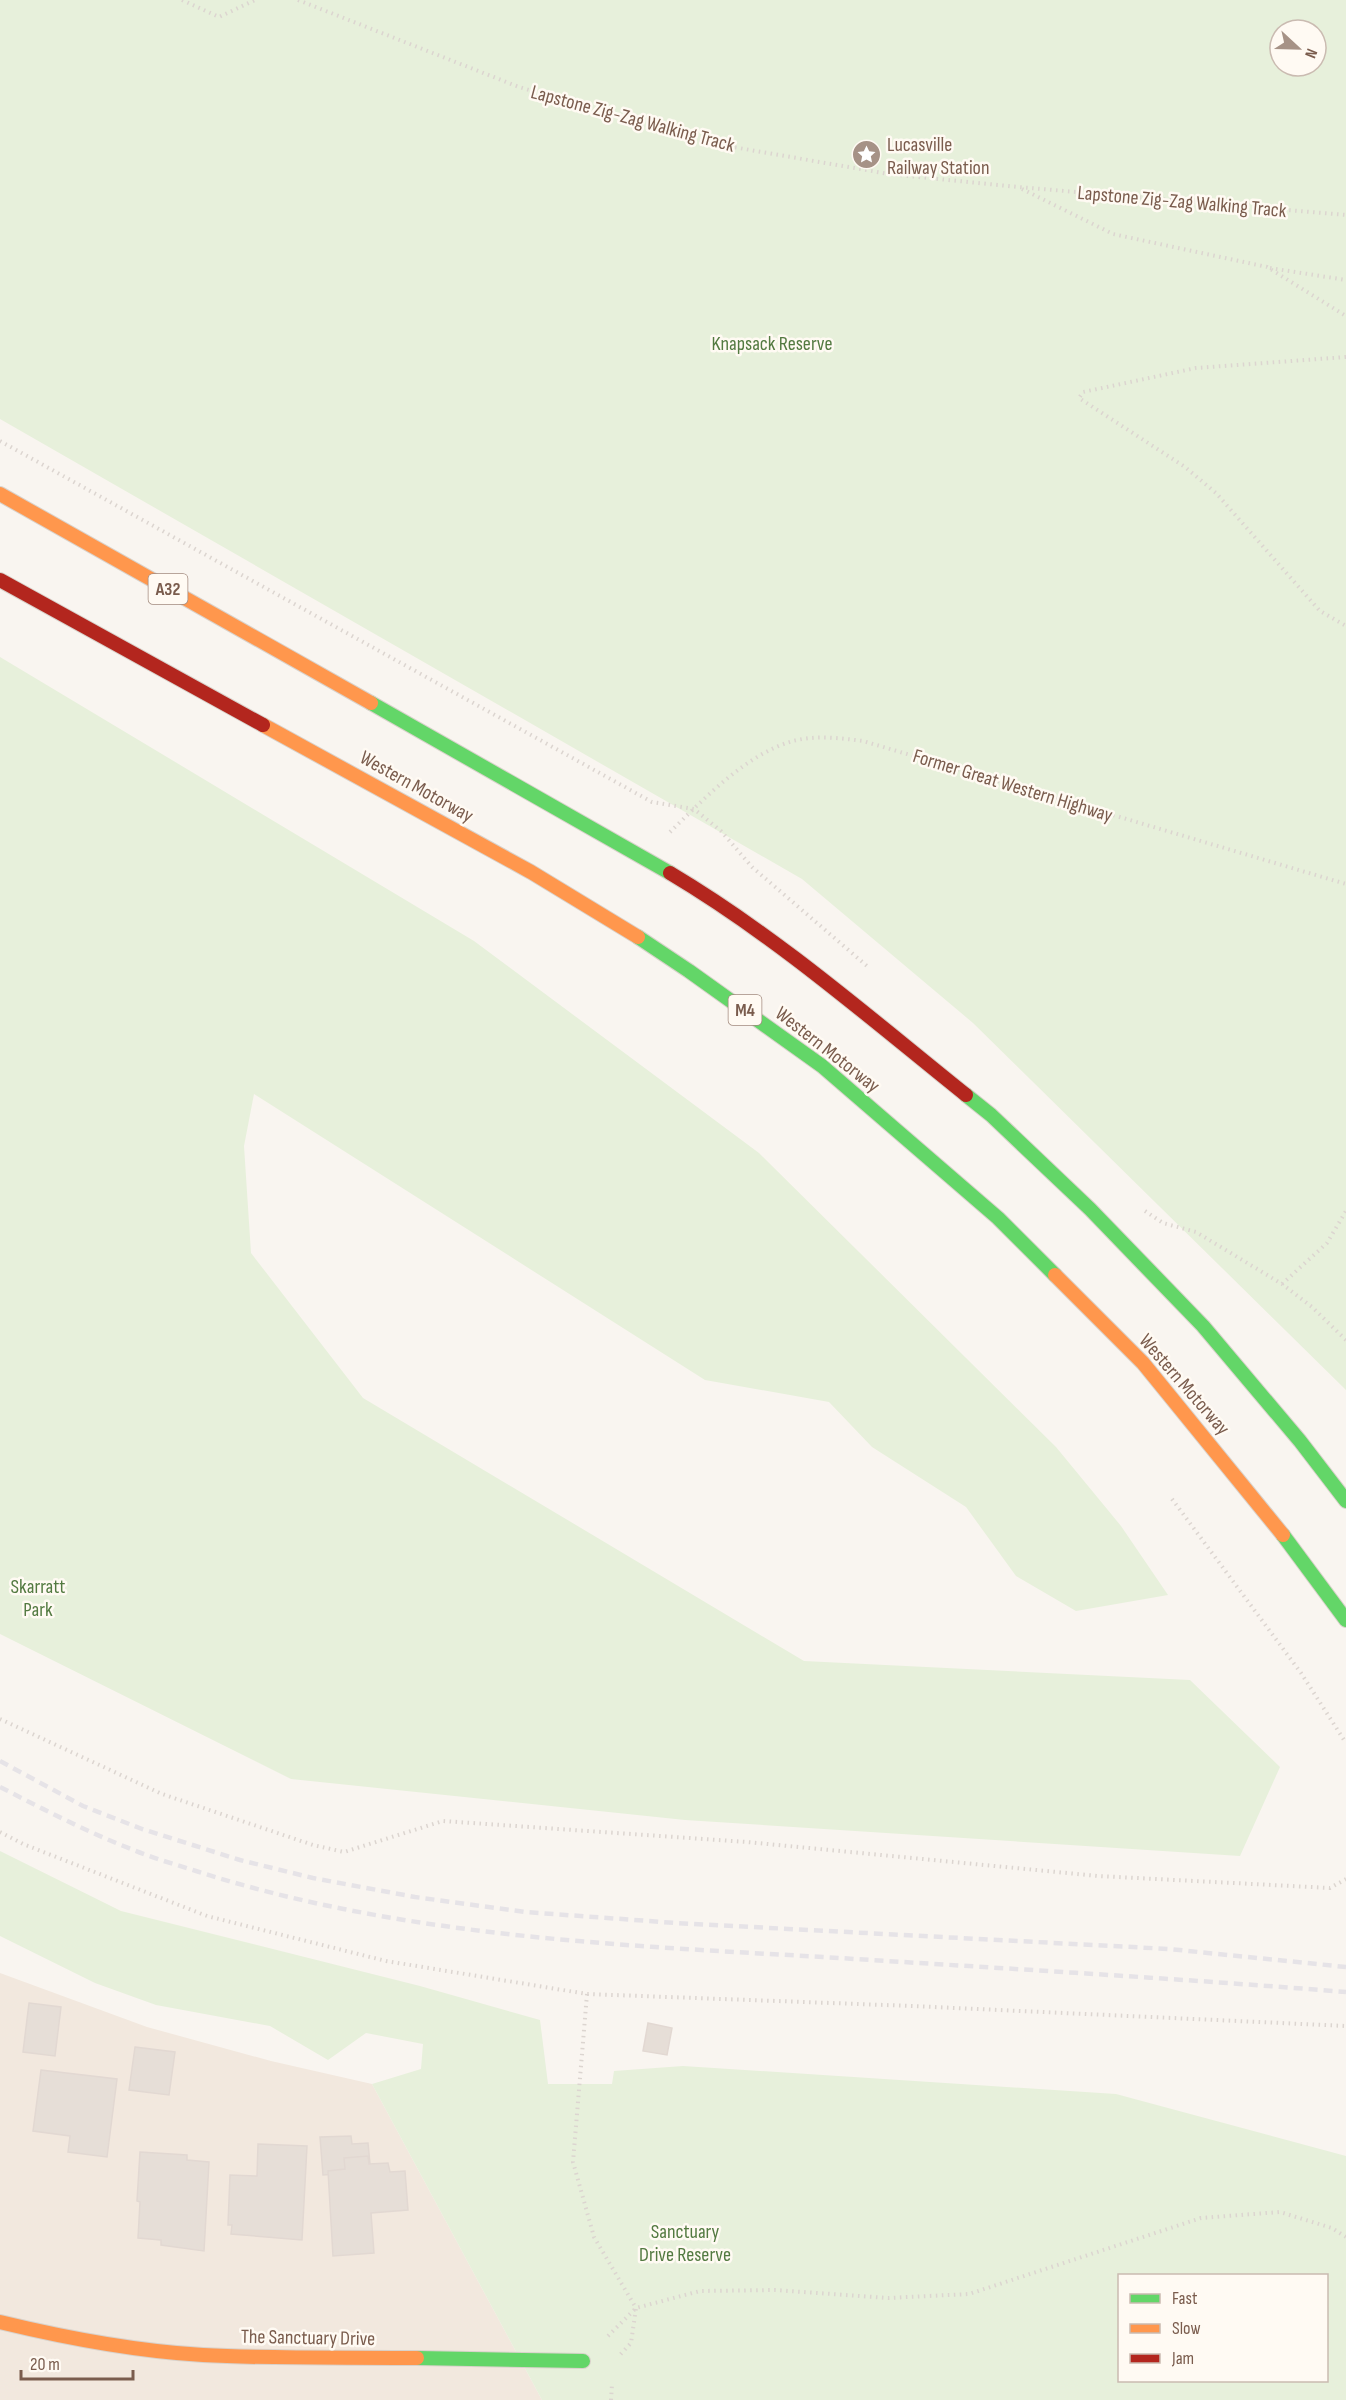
<svg xmlns="http://www.w3.org/2000/svg" width="1346" height="2400" font-family="'Sofia Sans Condensed',sans-serif">
<style>
.residential{fill:#f2e8de}
.green{fill:#e7f0db;fill-rule:evenodd}
.building{fill:#e6ded7;stroke:#e2d8d2;stroke-width:1.5}
.lines{fill:none;stroke-linecap:round;stroke-linejoin:round}
.fast-casing{stroke:#d9d2cb;stroke-width:16}
.slow-casing{stroke:#d9d2cb;stroke-width:16}
.jam-casing{stroke:#d9d2cb;stroke-width:16}
.path{stroke:#dcd5d0;stroke-width:4;stroke-dasharray:1.5 4.5;stroke-linecap:butt}
.fast{stroke:#63d668;stroke-width:14}
.slow{stroke:#ff974d;stroke-width:14}
.jam{stroke:#b3261e;stroke-width:14}
.rail{stroke:#e6e3e7;stroke-width:4.5;stroke-dasharray:9 6;stroke-linecap:butt}
.labels{text-anchor:middle;stroke-width:5;stroke-linejoin:round;paint-order:stroke}
.shield{fill:#fffaf3;stroke:#a28b7f;stroke-width:1.5}
.shield-label{font-size:18px;font-weight:bold;fill:#7a5c4d}
.street-label{font-size:20px;fill:#7a5c4d;stroke:#fffaf3}
.poi-label{font-size:20px;fill:#7a5c4d;stroke:#fffaf3;text-anchor:start}
.park-label{font-size:20px;fill:#537a41;stroke:#fffaf3}
</style>
<rect width="100%" height="100%" fill="#f9f5f0"/>
<!-- residential -->
<path class="residential" d="M0 1973 147 2027 271 2061 372 2084 542 2400H0Z"/>
<!-- green -->
<g class="green">
<path d="M0 0H1346V1390L973 1023 802 879 0 419ZM1280 30H1316V66H1280Z"/>
<path d="M0 657 474 941 759 1153 1056 1447 1121 1526 1168 1595 1076 1611 1016 1576 966 1507 872 1447 829 1402 705 1380 254 1094 244 1146 251 1253 363 1398 804 1661 1190 1680 1280 1767 1240 1856 685 1820 291 1779 0 1634Z"/>
<path d="M0 1851 121 1911 420 1986 540 2020 548 2084H612L614 2071 683 2066 1116 2094 1346 2156V2400H542L372 2084 421 2069 423 2044 366 2033 328 2060 270 2026 156 2005 95 1983 0 1936ZM1120 2276H1326V2380H1120Z"/>
</g>
<!-- building -->
<g class="building">
<path d="M29 2003 61 2007 55 2056 23 2052Z"/>
<path d="M648 2023 672 2028 667 2055 643 2051Z"/>
<path d="M135 2047 175 2052 169 2095 129 2090Z"/>
<path d="M41 2070 117 2079 107 2157 68 2152 70 2136 33 2131Z"/>
<path d="M351 2136 352 2144 368 2143 370 2164 351 2165 352 2173 323 2175 320 2137Z"/>
<path d="M258 2144 307 2146 302 2240 231 2234 232 2225H228L230 2175 257 2176Z"/>
<path d="M140 2152 187 2155V2160L209 2162 204 2251 161 2245V2240L138 2238 140 2202 137 2201Z"/>
<path d="M368 2156 369 2164 388 2163 390 2172 405 2171 408 2210 371 2213 374 2253 333 2256 328 2171 345 2169 344 2158Z"/>
</g>
<g class="lines">
<defs>
<g id="fast">
<path d="M371 703 670 873"/>
<path d="M638 937 689 971 822 1066 998 1218 1055 1275"/>
<path d="M966 1095 991 1115 1090 1209 1203 1326 1300 1441 1346 1501"/>
<path d="M1283 1535 1346 1620"/>
<path d="M417 2358 583 2361"/>
</g>
<g id="slow">
<path d="M0 494 371 703"/>
<path d="M263 725 531 872 638 937"/>
<path d="M1055 1275 1143 1363 1283 1535"/>
<path d="M0 2322C66 2338 134 2351 203 2355 274 2359 346 2357 417 2358"/>
</g>
<g id="jam">
<path d="M0 580 263 725"/>
<path d="M670 873C776 936 870 1018 966 1095"/>
</g>
</defs>
<!-- fast casing -->
<use href="#fast" class="fast-casing"/>
<!-- slow casing -->
<use href="#slow" class="slow-casing"/>
<!-- jam casing -->
<use href="#jam" class="jam-casing"/>
<!-- path -->
<g class="path">
<path d="M182 0 219 17 255 0"/>
<path d="M298 0 519 87 710 143 889 174 1018 187 1346 215"/>
<path d="M1022 189 1113 234 1267 267 1346 316"/>
<path d="M1270 268 1346 280"/>
<path d="M1346 357 1196 368 1083 392 1079 398 1185 467 1216 493 1320 611 1346 626"/>
<path d="M0 441 652 802 694 809 721 831 752 867 867 966"/>
<path d="M670 832C704 799 746 754 793 741 816 735 840 738 863 741L1346 884"/>
<path d="M1145 1211 1163 1223 1196 1232 1282 1284 1312 1307 1346 1340"/>
<path d="M1282 1284 1327 1243 1346 1211"/>
<path d="M1172 1499 1301 1673 1346 1743"/>
<path d="M0 1719 162 1794 313 1845 344 1852 443 1821 747 1842 1098 1876 1330 1888 1346 1879"/>
<path d="M0 1832 23 1844 207 1916 386 1961 587 1994 912 2006 1346 2026"/>
<path d="M587 1994 573 2162 594 2237 636 2308 631 2343 618 2357"/>
<path d="M608 2336 636 2308 700 2291 775 2290 888 2298 969 2294 1201 2218 1280 2212 1332 2228 1346 2237"/>
<path d="M611 2400 612 2384"/>
</g>
<!-- fast -->
<use href="#fast" class="fast"/>
<!-- slow -->
<use href="#slow" class="slow"/>
<!-- jam -->
<use href="#jam" class="jam"/>
<!-- rail -->
<g class="rail">
<path d="M0 1761 83 1806 142 1829 240 1860 313 1878 415 1897 525 1912 676 1923 1169 1949 1346 1967"/>
<path d="M0 1787C43 1809 85 1831 131 1849 152 1858 174 1864 196 1871 398 1936 612 1945 823 1957 997 1968 1172 1978 1346 1992"/>
</g>
</g>
<!-- icons -->
<defs>
<symbol id="sight-disc" viewBox="-11 -11 22 22"><circle r="9.5" fill="#a69286" stroke="#fffaf3"/><path d="M0-6L1.8-2.2L6-1.7L2.9 1.2L3.7 5.4L0 3.3L-3.7 5.4L-2.9 1.2L-6-1.7L-1.8-2.2Z" fill="#fff"/></symbol>
</defs>
<g fill-rule="evenodd">
<use href="#sight-disc" x="850" y="138" width="33" height="33"/>
</g>
<g class="labels">
<!-- shield labels -->
<g class="shield">
<rect x="148.5" y="574" width="39" height="30" rx="4.5"/>
<rect x="728.5" y="995" width="33" height="30" rx="4.5"/>
</g>
<g class="shield-label">
<text x="168" y="595">A32</text>
<text x="745" y="1016">M4</text>
</g>
<!-- street labels -->
<g class="street-label">
<text transform="translate(633 118) rotate(15)" y="7">Lapstone Zig-Zag Walking Track</text>
<text transform="translate(1182 201) rotate(5)" y="7">Lapstone Zig-Zag Walking Track</text>
<text transform="translate(1013 785) rotate(17)" y="7">Former Great Western Highway</text>
<text transform="translate(417 786) rotate(29)" y="7">Western Motorway</text>
<text transform="translate(828 1049) rotate(38)" y="7">Western Motorway</text>
<text transform="translate(1185 1384) rotate(49)" y="7">Western Motorway</text>
<text transform="translate(308 2337) rotate(1)" y="7">The Sanctuary Drive</text>
</g>
<!-- poi labels -->
<g class="poi-label">
<text x="887" y="151">Lucasville<tspan x="887" dy="23">Railway Station</tspan></text>
</g>
<!-- park labels -->
<g class="park-label">
<text x="772" y="350">Knapsack Reserve</text>
<text x="38" y="1593">Skarratt<tspan x="38" dy="23">Park</tspan></text>
<text x="685" y="2238">Sanctuary<tspan x="685" dy="23">Drive Reserve</tspan></text>
</g>
</g>
<!-- legend -->
<rect x="1118" y="2274" width="210" height="108" fill="#fffaf3" stroke="#cabbb1" stroke-width="1.5"/>
<rect x="1130" y="2294" width="30" height="9" fill="#63d668" stroke="#cabbb1" stroke-width="1.5"/>
<text x="1172" y="2304" font-size="18" fill="#7a5c4d">Fast</text>
<rect x="1130" y="2324" width="30" height="9" fill="#ff974d" stroke="#cabbb1" stroke-width="1.5"/>
<text x="1172" y="2334" font-size="18" fill="#7a5c4d">Slow</text>
<rect x="1130" y="2354" width="30" height="9" fill="#b3261e" stroke="#cabbb1" stroke-width="1.5"/>
<text x="1172" y="2364" font-size="18" fill="#7a5c4d">Jam</text>
<!-- north arrow -->
<g transform="translate(1298 48) rotate(112)"><circle r="28" fill="#fffaf3" stroke="#cabbb1" stroke-width="1.5"/>
<path d="M0-4.5L10 22L0 15L-10 22Z" fill="#a69286"/>
<text y="-9" font-size="16" font-weight="bold" text-anchor="middle" fill="#7a5c4d">N</text>
</g>
<!-- scale -->
<path d="M21 2370v9h112v-9" fill="none" stroke="#7a5c4d" stroke-width="3"/>
<text x="30" y="2370" font-size="18" fill="#7a5c4d" stroke="#fffaf3" stroke-width="4.5" paint-order="stroke">20 m</text>
</svg>
